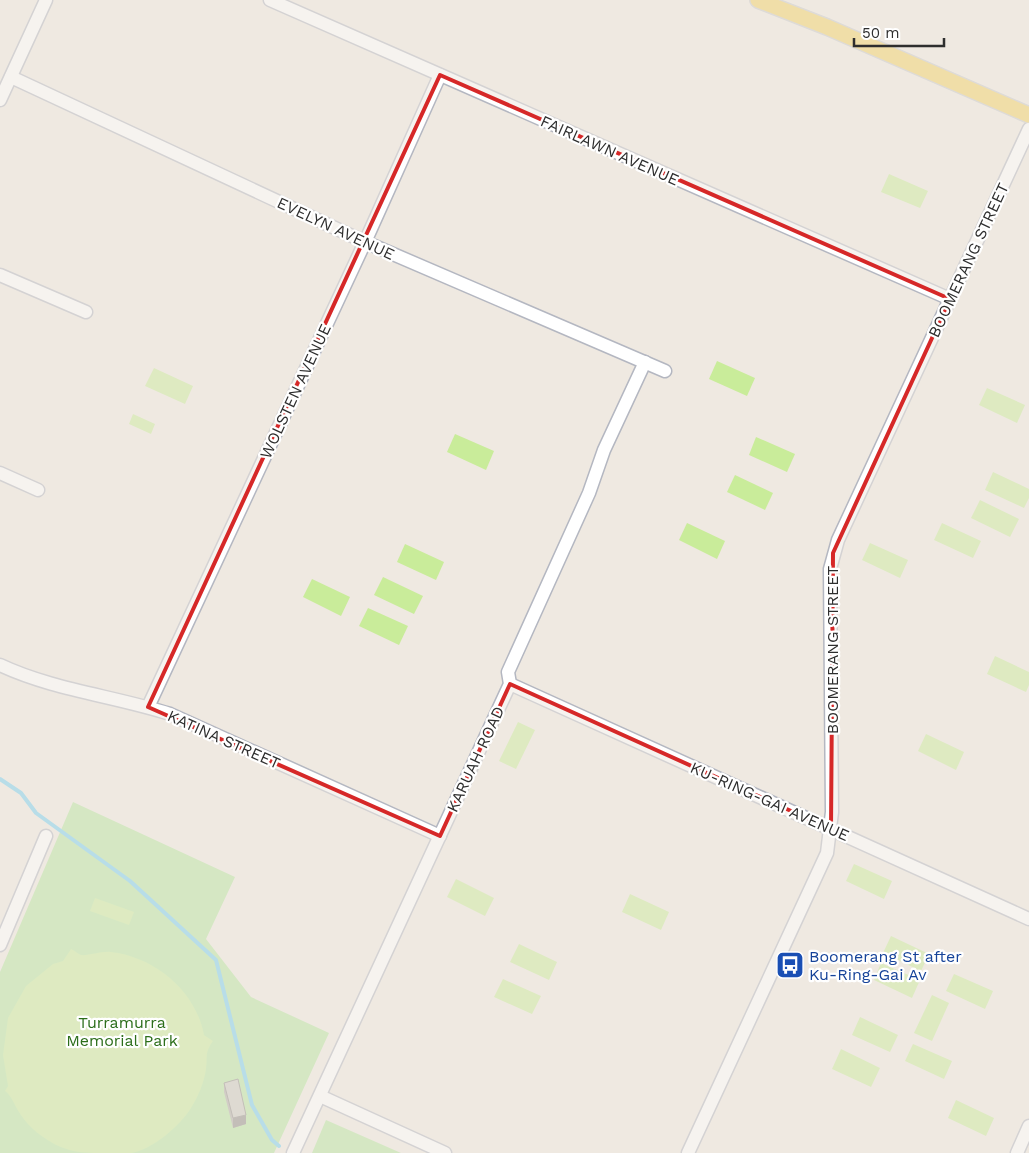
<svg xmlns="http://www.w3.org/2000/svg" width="1029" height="1153" font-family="'Work Sans',sans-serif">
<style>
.green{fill:#b6e59e}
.pitch{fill:#c9ec9a}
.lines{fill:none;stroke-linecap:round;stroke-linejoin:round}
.stream{stroke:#75cff0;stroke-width:4}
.minor-casing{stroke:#b4b7c1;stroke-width:15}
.major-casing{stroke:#c9c9c9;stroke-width:18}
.minor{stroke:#fff;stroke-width:12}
.major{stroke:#f2d163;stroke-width:15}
.wall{fill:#afaba4}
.shaded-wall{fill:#8e8b86}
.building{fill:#cbc7bf;stroke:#8e8b86}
.marked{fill:none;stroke:#d62828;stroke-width:4;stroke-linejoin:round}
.labels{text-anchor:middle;stroke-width:4.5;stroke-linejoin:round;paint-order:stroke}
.street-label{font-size:16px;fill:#2e2e2e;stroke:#fff}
.transit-label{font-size:16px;fill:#164399;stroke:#fff;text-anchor:start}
.park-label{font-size:16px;fill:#2c6e1b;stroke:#fff}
</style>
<rect width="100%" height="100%" fill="#efe9e1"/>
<!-- green -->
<g class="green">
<path d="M73 802 235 877 206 939 251 997 329 1033 274 1153H0V972Z"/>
<path d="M326 1120 401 1153H312Z"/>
</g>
<!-- pitch -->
<g class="pitch">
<path d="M889 174 928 191 920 208 881 192Z"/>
<path d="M717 361 755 378 747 396 709 379Z"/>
<path d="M154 368 193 386 185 404 145 386Z"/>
<path d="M987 388 1025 405 1017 423 979 405Z"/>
<path d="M133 414 155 424 151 434 129 424Z"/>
<path d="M455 434 494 451 486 470 447 452Z"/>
<path d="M756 437 795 454 787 472 749 455Z"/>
<path d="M993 472 1029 489V498L1024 508 985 490Z"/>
<path d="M735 475 773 493 765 510 727 492Z"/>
<path d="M980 500 1019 519 1010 537 971 518Z"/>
<path d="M687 523 725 541 717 559 679 540Z"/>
<path d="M942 523 981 541 973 558 934 540Z"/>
<path d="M870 543 908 560 900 578 862 560Z"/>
<path d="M405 544 444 562 436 580 397 562Z"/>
<path d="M383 577 423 596 414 614 374 595Z"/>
<path d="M312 579 350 597 341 616 303 597Z"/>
<path d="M368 608 408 626 399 645 359 626Z"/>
<path d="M995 656 1029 672V685L1026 692 987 674Z"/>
<path d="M518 722 535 730 516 769 499 761Z"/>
<path d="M926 734 964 752 956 770 918 751Z"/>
<path d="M854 864 892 881 884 899 846 881Z"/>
<path d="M456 879 494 898 485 916 447 897Z"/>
<path d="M630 894 669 912 661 930 622 912Z"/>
<path d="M95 898 134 912 129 925 90 911Z"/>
<path d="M891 936 929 954 921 971 883 953Z"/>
<path d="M519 944 557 962 549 980 510 962Z"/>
<path d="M71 949C74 950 78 954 81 955 88 956 101 951 111 952 155 957 196 991 204 1035L213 1041C204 1054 208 1055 206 1069 204 1083 198 1097 191 1108 180 1126 152 1150 131 1153 124 1153 115 1153 108 1153 81 1153 66 1153 43 1137 34 1131 25 1122 19 1112 14 1105 12 1096 5 1091L8 1086 3 1055 8 1018 26 986 53 964 63 961Z"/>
<path d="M881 963 920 980 912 998 874 980Z"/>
<path d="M954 974 993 991 985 1009 946 991Z"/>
<path d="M503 979 541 996 532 1014 494 997Z"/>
<path d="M932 995 949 1003 932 1041 914 1033Z"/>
<path d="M860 1017 898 1035 890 1052 852 1035Z"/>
<path d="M913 1044 952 1061 944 1079 905 1061Z"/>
<path d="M841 1049 880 1068 871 1087 832 1069Z"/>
<path d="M956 1100 994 1118 986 1136 948 1118Z"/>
</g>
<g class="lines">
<!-- stream -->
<path class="stream" d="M0 779 21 793 36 813 130 881 216 960 252 1105 272 1140 279 1146"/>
<defs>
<g id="minor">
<path d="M270 0 950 299"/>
<path d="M11 77 365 242 665 371"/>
<path d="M0 100 46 0"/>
<path d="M0 275 86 312"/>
<path d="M0 473 38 490"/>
<path d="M0 665C53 690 114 696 170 714L440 836"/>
<path d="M510 684 1029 919"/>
<path d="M148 707 365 242 440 75"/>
<path d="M0 945 46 836"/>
<path d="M320 1096 445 1153"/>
<path d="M293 1153 510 684 508 672 589 493 604 450 645 362"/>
<path d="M688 1153 827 853 832 812 830 569 838 540 1029 129"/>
<path d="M1017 1153 1029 1126"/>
</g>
<path id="major" d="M758 0 827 27 1029 115"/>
</defs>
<!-- minor casing -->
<use href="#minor" class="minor-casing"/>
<!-- major casing -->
<use href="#major" class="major-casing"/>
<!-- minor -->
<use href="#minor" class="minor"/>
<!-- major -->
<use href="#major" class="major"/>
</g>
<!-- wall -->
<path class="wall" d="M224 1083 246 1124 233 1128 224 1092Z"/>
<!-- shaded-wall -->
<path class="shaded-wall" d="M246 1115V1124L233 1128V1118Z"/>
<!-- building -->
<path class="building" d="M238 1079 246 1115 233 1118 224 1083Z"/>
<!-- marked area -->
<path d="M0 0H1029V1153H0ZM440 75 950 299 833 553 831 829 510 684 440 836 148 707Z" fill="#efe9e1" fill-opacity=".55" fill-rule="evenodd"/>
<path class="marked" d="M440 75 950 299 833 553 831 829 510 684 440 836 148 707Z"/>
<!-- icons -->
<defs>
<symbol id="bus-square" viewBox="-11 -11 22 22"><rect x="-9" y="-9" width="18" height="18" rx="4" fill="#1a4fb4" stroke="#fff"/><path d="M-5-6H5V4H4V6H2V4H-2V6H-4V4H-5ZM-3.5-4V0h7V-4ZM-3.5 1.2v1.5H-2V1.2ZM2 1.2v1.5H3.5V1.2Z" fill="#fff"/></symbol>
</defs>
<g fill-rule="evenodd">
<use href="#bus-square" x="774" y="949" width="32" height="32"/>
</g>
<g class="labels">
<!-- street labels -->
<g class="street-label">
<text transform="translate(610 150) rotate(24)" y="6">FAIRLAWN AVENUE</text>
<text transform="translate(336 228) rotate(25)" y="6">EVELYN AVENUE</text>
<text transform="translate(968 260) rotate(-65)" y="6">BOOMERANG STREET</text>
<text transform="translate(295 391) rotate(-65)" y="6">WOLSTEN AVENUE</text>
<text transform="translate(832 650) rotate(-90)" y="6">BOOMERANG STREET</text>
<text transform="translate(224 739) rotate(24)" y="6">KATINA STREET</text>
<text transform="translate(475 759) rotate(-65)" y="6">KARUAH ROAD</text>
<text transform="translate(770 801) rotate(24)" y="6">KU-RING-GAI AVENUE</text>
</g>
<!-- transit labels -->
<g class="transit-label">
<text x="809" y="962">Boomerang St after<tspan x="809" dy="18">Ku-Ring-Gai Av</tspan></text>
</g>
<!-- park labels -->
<g class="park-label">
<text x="122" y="1028">Turramurra<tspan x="122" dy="18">Memorial Park</tspan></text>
</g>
</g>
<!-- scale -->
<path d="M854 38v8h90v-8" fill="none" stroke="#2e2e2e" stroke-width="2.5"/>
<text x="862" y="38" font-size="15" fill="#2e2e2e" stroke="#ffffff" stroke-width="4" paint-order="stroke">50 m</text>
</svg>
